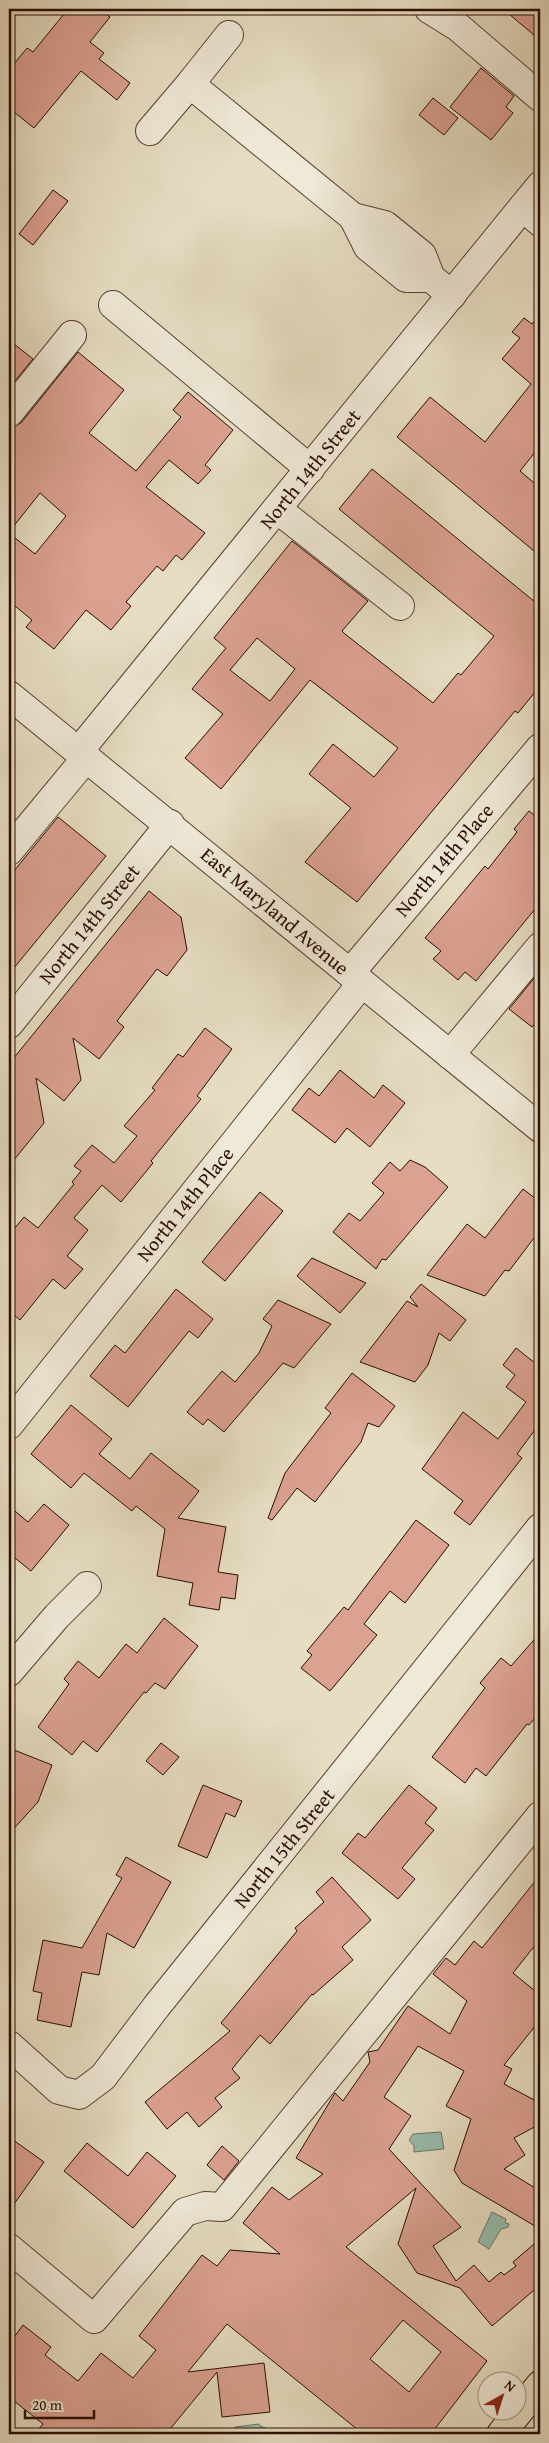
<svg xmlns="http://www.w3.org/2000/svg" width="549" height="2443" font-family="'Gentium Book Plus',serif">
<style>
.water{fill:#97bdad;stroke:#6b7668}
.building{fill:#dba191;stroke:#290c00;fill-rule:evenodd}
.lines{fill:none;stroke-linecap:round;stroke-linejoin:round}
.minor-casing{stroke:#584031;stroke-width:30}
.major-casing{stroke:#290c00;stroke-width:30}
.minor{stroke:#efe9d8;stroke-width:28}
.major{stroke:#e6ddc3;stroke-width:28}
.labels{text-anchor:middle;stroke-width:4;stroke-linejoin:round;paint-order:stroke}
.street-label{font-size:20px;fill:#290c00;stroke:#efe9d8}
</style>
<rect width="100%" height="100%" fill="#e6ddc3"/>
<filter id="stains"><feTurbulence type="fractalNoise" baseFrequency=".004" numOctaves="4"/><feColorMatrix values="0 0 0 0 .2 0 0 0 0 .09 0 0 0 0 .02 0 0 0 .5 -.17"/></filter>
<radialGradient id="worn" r=".72"><stop offset=".6" stop-color="#630" stop-opacity="0"/><stop offset="1" stop-color="#630" stop-opacity=".3"/></radialGradient>
<!-- water -->
<g class="water">
<path d="M441 2132 444 2149 414 2152V2146L409 2140 413 2134Z"/>
<path d="M492 2212 506 2219 505 2223 509 2224 508 2227 501 2229 489 2249 478 2242Z"/>
<path d="M259 2424 260 2426 266 2428 267 2434H229L235 2427Z"/>
</g>
<!-- building -->
<g class="building">
<path d="M68 9H99L110 17 90 42 104 53 99 59 130 83 117 100 81 71 34 128 9 108V70L27 48 33 52Z"/>
<path d="M503 9H540V40Z"/>
<path d="M481 68 514 96 506 107 513 113 491 140 450 107Z"/>
<path d="M433 98 458 118 444 135 419 115Z"/>
<path d="M53 190 68 201 33 245 19 234Z"/>
<path d="M540 314V446L520 471 540 488V556L397 437 430 397 485 442 531 384 502 359 520 338 512 332 524 318 532 324Z"/>
<path d="M9 340 33 359 9 388Z"/>
<path d="M78 352 124 390 89 433 136 471 181 417 173 410 188 392 233 430 205 465 211 470 198 484 169 460 146 487 205 533 182 560 176 555 163 571 157 566 126 602 131 606 111 630 86 610 54 649 26 627 32 620 9 601V533L35 554 66 516 40 493 9 532V428L21 423Z"/>
<path d="M372 469 540 606V686L518 713 515 711 357 902 305 862 351 808 309 774 333 744 374 777 398 748 310 680 221 789 185 758 223 714 192 689 226 648 214 638 292 541 368 601 342 631 345 634 433 703 458 673 461 675 494 636 339 509ZM257 638 295 669 270 701 230 670Z"/>
<path d="M529 811 540 820V903L476 981 465 972 458 980 433 959 441 951 425 938 485 866 488 869 517 832 514 829Z"/>
<path d="M58 817 106 856 9 974V877Z"/>
<path d="M149 891 181 917 187 950 167 976 157 969 117 1021 124 1027 99 1059 73 1038 81 1080 64 1101 36 1078 44 1123 9 1166V1064Z"/>
<path d="M540 971V1018L532 1027 509 1009Z"/>
<path d="M205 1028 232 1049 197 1096 201 1099 151 1161 153 1163 121 1202 102 1185 74 1218 88 1230 67 1256 83 1269 65 1289 53 1279 20 1320 9 1311V1235L24 1217 38 1228 74 1184 72 1182 81 1171 74 1166 92 1145 114 1163 137 1136 124 1126 155 1090 152 1088 178 1054 183 1057Z"/>
<path d="M340 1070 374 1098 383 1085 405 1103 370 1147 347 1128 335 1143 292 1110 309 1088 319 1096Z"/>
<path d="M410 1160 425 1167 448 1187 386 1260 382 1259 376 1269 333 1232 349 1213 360 1221 384 1193 372 1183 390 1162 400 1171Z"/>
<path d="M523 1189 540 1202V1230L509 1271 505 1270 485 1296 427 1275 467 1224 485 1238Z"/>
<path d="M260 1192 283 1211 225 1281 202 1262Z"/>
<path d="M312 1258 366 1283 340 1313 297 1276Z"/>
<path d="M421 1284 466 1320 450 1341 439 1333 428 1365 415 1382 360 1362 407 1301 418 1307 410 1297Z"/>
<path d="M176 1289 213 1319 198 1338 189 1331 128 1407 90 1376 115 1345 125 1353Z"/>
<path d="M278 1300 331 1324 294 1368 283 1363 224 1432 208 1419 203 1425 187 1412 222 1371 235 1382 259 1353 272 1326 263 1319Z"/>
<path d="M516 1348 540 1367V1423L517 1454 522 1458 470 1525 454 1513 463 1501 422 1469 463 1412 498 1439 526 1402 506 1387 515 1375 503 1365Z"/>
<path d="M352 1373 395 1406 379 1427 368 1423 361 1442 315 1502 297 1488 272 1520 268 1518 285 1473 331 1413 325 1408Z"/>
<path d="M71 1405 112 1439 99 1454 130 1479 151 1453 199 1491 178 1518 226 1527 218 1572 238 1575 235 1599 221 1597 219 1610 189 1605 193 1583 157 1576 165 1529 136 1506 132 1511 84 1473 71 1488 31 1454Z"/>
<path d="M44 1504 69 1525 31 1571 9 1553V1506L28 1522Z"/>
<path d="M416 1520 449 1545 405 1603 390 1591 364 1624 377 1635 330 1691 301 1668 312 1655 307 1651 344 1607 348 1610Z"/>
<path d="M164 1618 198 1646 165 1689 155 1683 146 1693 144 1692 97 1752 83 1741 72 1755 38 1727 69 1684 64 1679 78 1661 99 1678 126 1644 137 1653Z"/>
<path d="M540 1633V1712L529 1725 527 1724 486 1776 476 1768 465 1783 432 1757 485 1688 480 1683 501 1658 511 1666Z"/>
<path d="M161 1743 179 1757 163 1775 146 1761Z"/>
<path d="M9 1748 52 1765 38 1802 9 1834Z"/>
<path d="M203 1785 242 1801 235 1817 226 1813 207 1858 178 1846Z"/>
<path d="M409 1785 437 1808 425 1823 434 1830 402 1868 415 1879 398 1899 342 1853 358 1833 365 1838Z"/>
<path d="M126 1857 171 1882 134 1948 107 1933 99 1975 82 1972 71 2027 37 2020 42 1993 33 1991 43 1940 82 1948 122 1878 116 1875Z"/>
<path d="M540 1875V1939L513 1973 540 1995V2020L504 2065 512 2069 504 2084 540 2103V2124L514 2138 525 2155 504 2169 540 2191V2229L462 2183 454 2170 471 2119 446 2106 464 2071 418 2046 384 2097 411 2116 389 2149 461 2227 433 2246 456 2281 474 2265 489 2282 501 2272 504 2275 516 2266 513 2262 540 2239V2285L492 2326 460 2288 417 2273 398 2244 416 2188 346 2247 487 2361 431 2434H363L227 2324 188 2372 264 2363 270 2412 222 2417 217 2372 166 2434H34L43 2424 9 2397V2344L23 2325 51 2347 45 2355 78 2381 101 2353 133 2378 156 2350 139 2336 202 2255 217 2266 230 2250 280 2254 243 2223 272 2187 289 2200 323 2174 296 2158 335 2093 343 2101 370 2062 368 2052 378 2050 408 2006 450 2034 467 2001 433 1974 446 1958 455 1965 474 1941 482 1948ZM403 2320 441 2352 409 2392 370 2359Z"/>
<path d="M332 1877 371 1920 342 1947 353 1960 313 1995 312 1994 270 2044 260 2035 232 2069 240 2078 215 2098 222 2107 199 2127 187 2112 167 2129 145 2102 230 2031 221 2023 297 1931 295 1928 324 1902 316 1892Z"/>
<path d="M9 2137 44 2162 9 2211Z"/>
<path d="M87 2143 128 2176 147 2152 176 2176 133 2228 64 2171Z"/>
<path d="M222 2146 239 2161 224 2180 207 2165Z"/>
</g>
<g class="lines">
<defs>
<g id="minor">
<path d="M429 9 458 27 540 97"/>
<path d="M229 35 190 84 353 217"/>
<path d="M150 131 190 84"/>
<path d="M523 207 540 222"/>
<path d="M431 278H406L368 247 353 217 385 225 422 255 431 278 452 295"/>
<path d="M113 305 310 469"/>
<path d="M9 413 72 335"/>
<path d="M277 509 400 606"/>
<path d="M9 695 540 1128"/>
<path d="M79 751 540 186"/>
<path d="M9 851 87 757"/>
<path d="M350 973 540 748"/>
<path d="M9 1024 170 824"/>
<path d="M450 1055 540 947"/>
<path d="M9 1425 362 983"/>
<path d="M9 1672 57 1616 87 1586"/>
<path d="M9 2045 59 2090 79 2095 103 2077 156 2007 540 1528"/>
<path d="M9 2248 94 2319 185 2212 205 2206 222 2207 540 1816"/>
</g>
<path id="major" d="M501 2434 540 2385"/>
</defs>
<!-- minor casing -->
<use href="#minor" class="minor-casing"/>
<!-- major casing -->
<use href="#major" class="major-casing"/>
<!-- minor -->
<use href="#minor" class="minor"/>
<!-- major -->
<use href="#major" class="major"/>
</g>
<g class="labels">
<!-- street labels -->
<g class="street-label">
<text transform="translate(310 469) rotate(-51)" y="7">North 14th Street</text>
<text transform="translate(444 860) rotate(-50)" y="7">North 14th Place</text>
<text transform="translate(275 911) rotate(40)" y="7">East Maryland Avenue</text>
<text transform="translate(89 924) rotate(-51)" y="7">North 14th Street</text>
<text transform="translate(185 1204) rotate(-51)" y="7">North 14th Place</text>
<text transform="translate(284 1848) rotate(-51)" y="7">North 15th Street</text>
</g>
</g>
<!-- margin -->
<rect width="549" height="2443" fill="none" stroke="#e6ddc3" stroke-width="30"/>
<rect x="10" y="10" width="529" height="2423" fill="none" stroke="#290c00" stroke-width="2.5"/>
<rect x="15" y="15" width="519" height="2413" fill="none" stroke="#290c00"/>
<!-- north arrow -->
<g transform="translate(502 2396) rotate(39)"><circle r="24" fill="#efe9d8" stroke="#a09182"/>
<path d="M0-4L9 19L0 12L-9 19Z" fill="#8f2418"/>
<text y="-8" font-size="14" font-weight="bold" text-anchor="middle" fill="#290c00">N</text>
</g>
<!-- scale -->
<path d="M25 2410v8h69v-8" fill="none" stroke="#290c00" stroke-width="2.5"/>
<text x="32" y="2410" font-size="15" fill="#290c00" stroke="#efe9d8" stroke-width="4" paint-order="stroke">20 m</text>
<rect width="100%" height="100%" filter="url(#stains)"/>
<rect width="100%" height="100%" fill="url(#worn)"/>
</svg>
